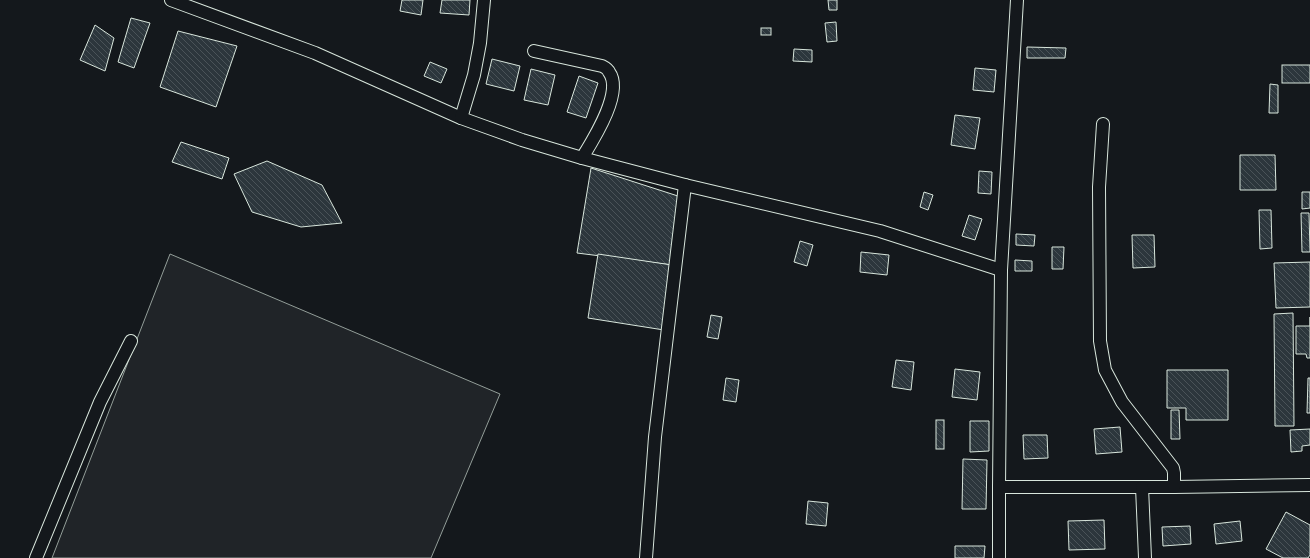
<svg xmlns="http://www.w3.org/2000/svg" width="1310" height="558" font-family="'PT Sans',sans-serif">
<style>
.pitch{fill:#202428;stroke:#939e99}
.building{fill:url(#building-back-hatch);stroke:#d8e6dc}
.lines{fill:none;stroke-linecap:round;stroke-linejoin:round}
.minor-casing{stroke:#d8e6dc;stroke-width:14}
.minor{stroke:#14181c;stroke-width:12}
</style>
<defs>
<pattern id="building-back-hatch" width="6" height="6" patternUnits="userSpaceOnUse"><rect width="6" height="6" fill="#2c363c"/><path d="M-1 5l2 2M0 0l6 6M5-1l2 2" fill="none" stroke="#4a5358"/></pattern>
</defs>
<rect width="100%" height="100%" fill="#14181c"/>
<!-- pitch -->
<path class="pitch" d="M170 254 500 394 431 558H52Z"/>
<!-- building -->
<g class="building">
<path d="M402 0H423L421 15 400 11Z"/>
<path d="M442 0H470L469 15 440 13Z"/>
<path d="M828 0H837V10H829Z"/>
<path d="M131 18 150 23 134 68 118 62Z"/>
<path d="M836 22 837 41 827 42 825 23Z"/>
<path d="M95 25 114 38 105 71 80 60Z"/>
<rect x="761" y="28" width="10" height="7"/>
<path d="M178 31 237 46 216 107 160 87Z"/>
<path d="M1027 47 1066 48 1065 58H1027Z"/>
<path d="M794 49 812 50V62L793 61Z"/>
<path d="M492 59 520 66 514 91 486 84Z"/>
<path d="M430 62 447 69 441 83 424 76Z"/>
<rect x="1282" y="65" width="28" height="18"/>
<path d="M975 68 996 70 994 92 973 90Z"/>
<path d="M531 69 555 75 548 105 524 100Z"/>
<path d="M579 76 598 83 586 118 567 112Z"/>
<path d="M1270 84 1278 85V113H1269Z"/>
<path d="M955 115 980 118 975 149 951 145Z"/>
<path d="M181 142 229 158 222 179 172 162Z"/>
<path d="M1240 155H1275L1276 190H1240Z"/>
<path d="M267 161 322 185 342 223 301 227 252 212 234 174Z"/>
<path d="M591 168 681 197 672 265 577 253Z"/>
<path d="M979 171 992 172 991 194 978 193Z"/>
<path d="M924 192 933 195 928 210 920 207Z"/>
<path d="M1302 192H1310V208L1302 209Z"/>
<path d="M1259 210H1271L1272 248 1260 249Z"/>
<path d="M1301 213H1309L1310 252H1302Z"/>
<path d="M969 215 982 219 975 240 962 236Z"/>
<path d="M1016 234 1035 235 1034 246 1016 245Z"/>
<path d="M1132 235H1154L1155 267 1133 268Z"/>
<path d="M800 241 813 245 807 266 794 262Z"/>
<path d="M1052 247H1064L1063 269H1052Z"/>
<path d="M861 252 889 255 887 275 860 272Z"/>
<path d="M598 254 672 265 664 330 588 318Z"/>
<path d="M1015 260 1032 261V271H1015Z"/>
<path d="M1310 262V307L1276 308 1274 263Z"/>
<path d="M1293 313 1294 426H1275L1274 314Z"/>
<path d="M711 315 722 317 718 339 707 337Z"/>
<path d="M1310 317V358H1307L1306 354H1296V326H1310Z"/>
<path d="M896 360 914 362 911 390 892 387Z"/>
<path d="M955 369 980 372 977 400 952 397Z"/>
<path d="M1167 370H1228V420H1186V408H1167Z"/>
<path d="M726 378 739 380 736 402 723 400Z"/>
<path d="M1308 378H1310V413H1307Z"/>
<path d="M1171 410H1179L1180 439H1171Z"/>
<rect x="936" y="420" width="8" height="29"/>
<path d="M970 421H989V451L970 452Z"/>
<path d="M1120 427 1122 452 1096 454 1094 429Z"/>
<path d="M1310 429V445L1302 446V451L1291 452 1290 430Z"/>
<path d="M1023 435H1047L1048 458 1024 459Z"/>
<path d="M963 459 987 460 986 509H962Z"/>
<path d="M808 501 828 503 826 526 806 524Z"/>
<path d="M1286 512 1310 525V555L1308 558H1283L1266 549Z"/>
<path d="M1104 520 1105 549 1069 550 1068 521Z"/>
<path d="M1240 521 1242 541 1216 544 1214 524Z"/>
<path d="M1190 526 1191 544 1163 546 1162 527Z"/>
<path d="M955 546H985L984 558H955Z"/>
</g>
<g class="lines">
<defs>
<g id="minor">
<path d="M171 0 315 53 461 118 522 140 582 158 685 185 880 231 1001 270"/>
<path d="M1017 0 1001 270 999 487H1174L1310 485"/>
<path d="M534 51 602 66C604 67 608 69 609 72 624 92 593 140 582 158"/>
<path d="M461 118 474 75 480 43 484 0"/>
<path d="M1103 124 1099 187 1100 341 1105 370 1122 402 1173 468 1174 473V487"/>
<path d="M1142 487 1145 558"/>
<path d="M36 558 100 402 131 341"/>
<path d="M646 558 655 437 685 185"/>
<path d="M999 558V487"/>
</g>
</defs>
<!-- minor casing -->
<use href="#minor" class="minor-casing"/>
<!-- minor -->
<use href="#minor" class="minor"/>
</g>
</svg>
